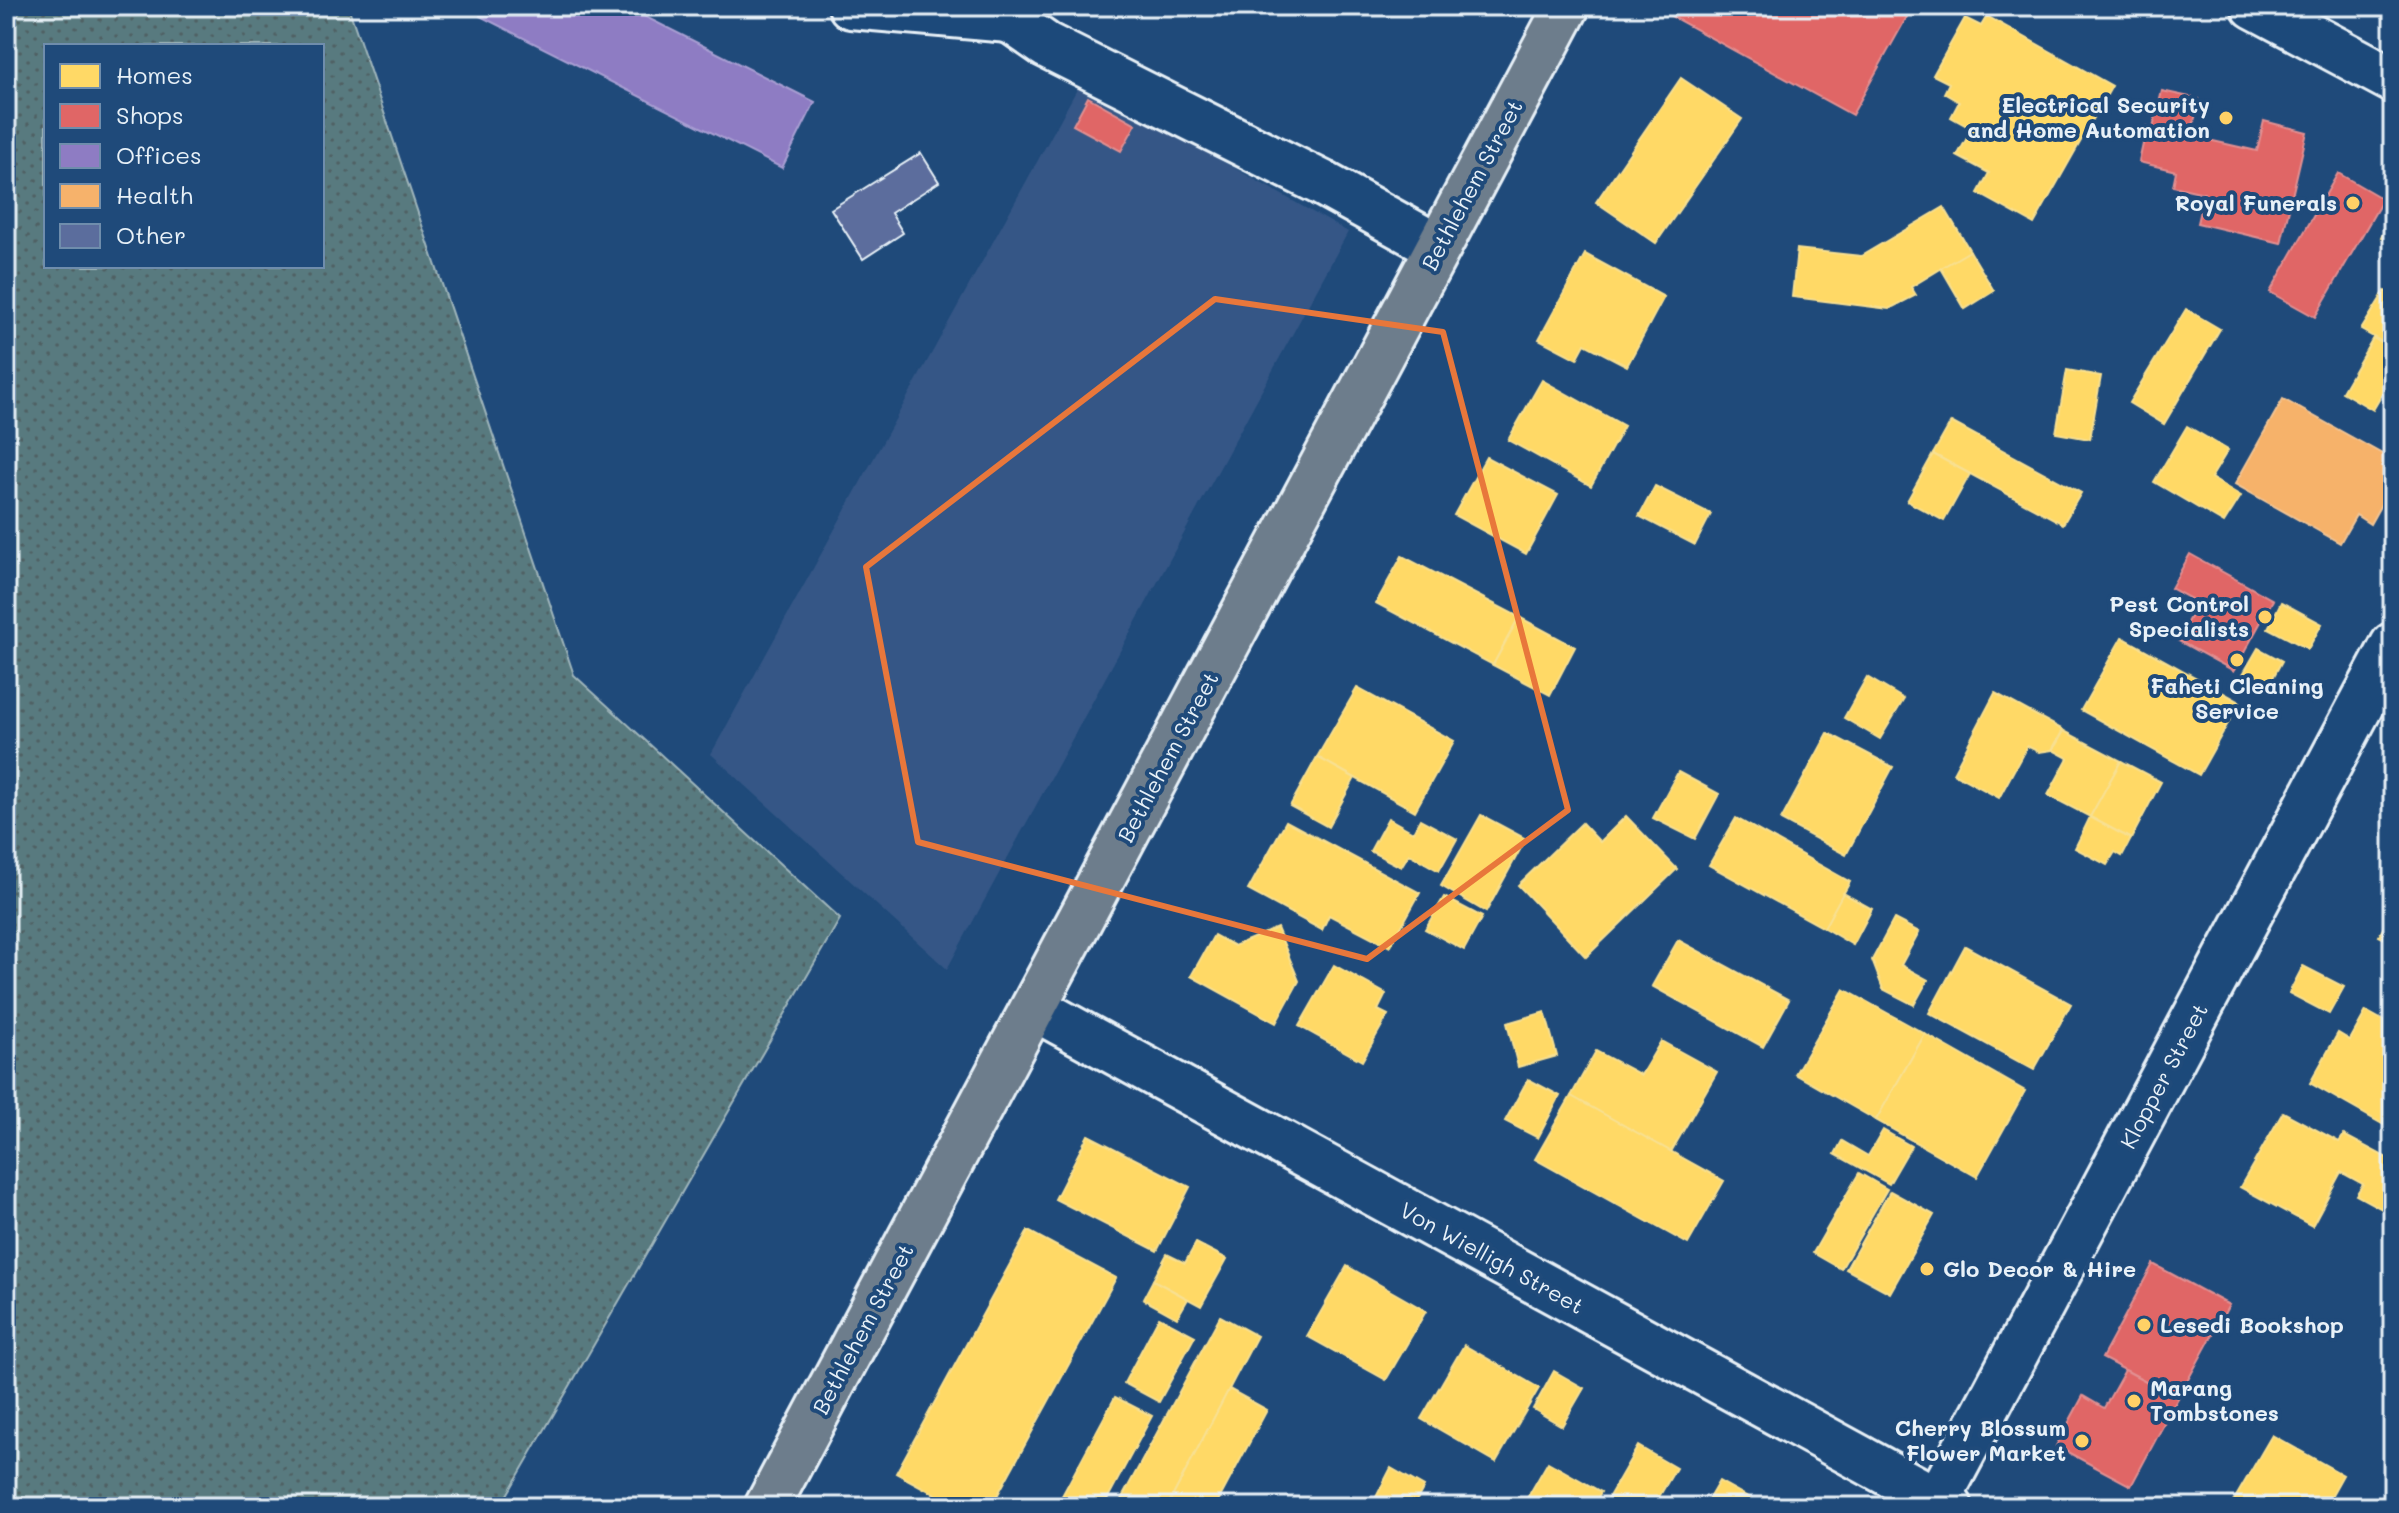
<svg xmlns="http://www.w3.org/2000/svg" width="2399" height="1513" font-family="Mali,sans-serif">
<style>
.built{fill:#355786}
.grass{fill:url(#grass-dots);stroke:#a0b6bc;stroke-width:2;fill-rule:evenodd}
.homes{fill:#ffd966;stroke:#f8e092;stroke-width:2}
.shops{fill:#e06666;stroke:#e29092;stroke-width:2}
.offices{fill:#8e7cc3;stroke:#a99fd3;stroke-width:2}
.health{fill:#f6b26b;stroke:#f2c595;stroke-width:2}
.building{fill:#5b6d9d;stroke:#e8f1f8;stroke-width:2}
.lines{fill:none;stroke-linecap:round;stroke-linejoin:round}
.minor-casing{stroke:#e8f1f8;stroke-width:50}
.major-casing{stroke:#e8f1f8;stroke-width:50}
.minor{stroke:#1f4a7a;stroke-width:44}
.major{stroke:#6d7d8c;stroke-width:44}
.marked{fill:none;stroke:#e8773b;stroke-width:6;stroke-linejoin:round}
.poi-dot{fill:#ffd166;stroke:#1f4a7a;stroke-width:3}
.labels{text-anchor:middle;stroke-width:8;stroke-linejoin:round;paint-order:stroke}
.poi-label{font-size:22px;font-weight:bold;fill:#e8f1f8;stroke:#1f4a7a;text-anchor:end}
.street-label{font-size:22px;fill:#e8f1f8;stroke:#1f4a7a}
</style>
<defs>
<pattern id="grass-dots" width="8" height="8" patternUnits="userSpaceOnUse" patternTransform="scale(2)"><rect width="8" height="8" fill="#587a7f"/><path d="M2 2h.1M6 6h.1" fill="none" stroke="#4f6164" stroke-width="1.8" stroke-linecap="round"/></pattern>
</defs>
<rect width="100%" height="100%" fill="#1f4a7a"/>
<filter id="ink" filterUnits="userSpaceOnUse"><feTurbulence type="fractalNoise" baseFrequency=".0125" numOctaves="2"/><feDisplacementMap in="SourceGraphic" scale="16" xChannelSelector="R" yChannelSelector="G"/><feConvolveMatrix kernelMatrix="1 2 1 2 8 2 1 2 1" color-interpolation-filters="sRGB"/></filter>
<g filter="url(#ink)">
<!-- built -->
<path class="built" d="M1081 82 1348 232 947 969 711 754Z"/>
<!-- grass -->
<path class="grass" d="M6 6H348L574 675 840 919 500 1507H6ZM46 46H322V266H46Z"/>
<!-- homes -->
<g class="homes">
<path d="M1987 16 2112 86 2034 224 1978 193 1989 173 1957 156 1972 129 1951 117 1959 102 1944 93 1949 83 1933 75 1965 18 1981 26Z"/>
<path d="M1681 78 1742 119 1656 243 1596 202Z"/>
<path d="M1944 207 1970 251 1911 287 1916 295 1889 309 1792 297 1797 249 1861 256Z"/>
<path d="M2393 214V244L2381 238Z"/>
<path d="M1970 251 1994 291 1965 309 1941 268Z"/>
<path d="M1585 254 1664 297 1627 366 1585 344 1577 359 1539 339Z"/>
<path d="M2385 291 2393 296V348L2361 330Z"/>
<path d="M2186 309 2220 329 2164 424 2129 403Z"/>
<path d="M2373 338 2393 350V376L2373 410 2342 392Z"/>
<path d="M2067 370 2101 376 2090 439 2056 433Z"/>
<path d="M1542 380 1624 426 1591 486 1508 440Z"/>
<path d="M1951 422 2081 493 2063 524 1933 454Z"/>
<path d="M2187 426 2228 450 2211 478 2241 496 2224 523 2154 482Z"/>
<path d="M1933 454 1970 474 1944 521 1907 501Z"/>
<path d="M1486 457 1558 495 1526 554 1454 515Z"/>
<path d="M1655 486 1711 514 1695 545 1639 516Z"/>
<path d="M1402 556 1519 617 1493 665 1376 603Z"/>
<path d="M2281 602 2322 624 2308 649 2268 628Z"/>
<path d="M1519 617 1575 647 1550 695 1493 665Z"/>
<path d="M2122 637 2240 702 2199 775 2081 710Z"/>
<path d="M2258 648 2282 661 2268 687 2243 674Z"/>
<path d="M1867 677 1904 699 1880 739 1844 718Z"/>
<path d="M1357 688 1454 741 1415 811 1317 757Z"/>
<path d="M1995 693 2063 730 2052 750 2039 752 2027 746 1999 798 1953 773Z"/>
<path d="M2064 731 2121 761 2090 817 2048 795 2068 758 2053 750Z"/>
<path d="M1828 733 1893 767 1846 855 1781 820Z"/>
<path d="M1317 757 1355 778 1328 827 1290 806Z"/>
<path d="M2121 761 2161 782 2131 839 2090 817Z"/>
<path d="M1678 772 1719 794 1695 839 1653 818Z"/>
<path d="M1481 815 1526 839 1486 912 1441 886Z"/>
<path d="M1626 816 1677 869 1586 957 1518 885 1582 823 1600 842Z"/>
<path d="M2090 817 2131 839 2122 856 2115 852 2107 865 2075 848Z"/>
<path d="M1388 818 1413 832 1420 819 1457 839 1439 871 1409 854 1401 867 1370 851Z"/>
<path d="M1736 818 1850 882 1824 928 1709 865Z"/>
<path d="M1286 821 1420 893 1390 947 1329 915 1322 930 1248 890Z"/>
<path d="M1843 893 1872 909 1853 945 1824 928Z"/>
<path d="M1444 897 1482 917 1464 950 1425 929Z"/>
<path d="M2393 910V943L2379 936Z"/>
<path d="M1894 919 1919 932 1901 965 1928 980 1914 1005 1883 989 1872 960Z"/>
<path d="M1277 928 1299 981 1276 1023 1191 976 1214 935 1234 946Z"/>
<path d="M1678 940 1789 1000 1763 1047 1652 986Z"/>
<path d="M1965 946 2071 1004 2034 1070 1929 1013Z"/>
<path d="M1334 965 1386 994 1378 1010 1388 1015 1362 1061 1299 1026Z"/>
<path d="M2303 966 2344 987 2329 1014 2289 993Z"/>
<path d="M1844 989 1925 1034 1876 1120 1795 1074Z"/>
<path d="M2366 1011 2393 1026V1130L2310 1083 2338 1033 2350 1040Z"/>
<path d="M1545 1012 1557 1056 1518 1067 1507 1023Z"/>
<path d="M1925 1034 2025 1091 1977 1177 1876 1120Z"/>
<path d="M1661 1041 1717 1072 1671 1152 1571 1096 1596 1051 1641 1075Z"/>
<path d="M1528 1079 1560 1096 1538 1138 1505 1121Z"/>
<path d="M1571 1096 1724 1181 1688 1244 1535 1159Z"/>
<path d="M2283 1112 2339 1142 2344 1135 2393 1161V1215L2356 1195 2363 1184 2341 1172 2312 1226 2240 1187Z"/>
<path d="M1883 1130 1911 1146 1889 1184 1835 1154 1842 1141 1868 1156Z"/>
<path d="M1088 1135 1190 1187 1157 1251 1055 1199Z"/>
<path d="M1859 1173 1887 1189 1841 1269 1813 1253Z"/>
<path d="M1890 1191 1934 1215 1890 1293 1846 1269Z"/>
<path d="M1028 1231 1116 1278 991 1507H959L896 1473Z"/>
<path d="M1196 1243 1227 1259 1201 1306 1153 1280 1167 1254 1185 1263Z"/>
<path d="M1347 1266 1426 1311 1386 1380 1307 1336Z"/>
<path d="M1153 1280 1188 1299 1177 1318 1143 1299Z"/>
<path d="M1220 1316 1257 1336 1167 1507H1117Z"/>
<path d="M1159 1317 1195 1336 1159 1402 1124 1383Z"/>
<path d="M1464 1345 1539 1388 1496 1462 1421 1419Z"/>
<path d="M1554 1371 1584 1388 1562 1426 1533 1409Z"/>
<path d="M1229 1389 1267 1410 1215 1507H1167Z"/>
<path d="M1115 1397 1152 1416 1103 1507H1056Z"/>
<path d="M2272 1435 2343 1475 2325 1507H2230Z"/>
<path d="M1638 1446 1676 1468 1653 1507H1603Z"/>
<path d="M1548 1462 1601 1492 1593 1507H1522Z"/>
<path d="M1391 1468 1424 1487 1413 1507H1371Z"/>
<path d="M1719 1481 1766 1507H1704Z"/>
</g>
<!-- shops -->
<g class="shops">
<path d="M1663 6H1913L1852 115 1660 10Z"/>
<path d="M2162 91 2199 99 2191 136 2257 151 2264 121 2307 132 2281 243 2197 223 2204 193 2173 186 2176 171 2139 162 2147 126 2153 127Z"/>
<path d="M1088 97 1136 124 1121 151 1073 125Z"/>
<path d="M2338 173 2383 199 2315 317 2270 292Z"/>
<path d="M2190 554 2273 600 2234 671 2177 640 2198 603 2171 588Z"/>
<path d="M2153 1264 2229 1305 2178 1398 2102 1358Z"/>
<path d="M2125 1370 2178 1398 2131 1486 2056 1446 2083 1396 2104 1408Z"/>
</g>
<!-- offices -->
<path class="offices" d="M485 6H624L815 102 782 168 480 16Z"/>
<!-- health -->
<path class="health" d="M2283 399 2393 460V483L2370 524 2356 515 2340 543 2235 484Z"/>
<!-- building -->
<path class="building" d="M921 153 939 182 891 213 903 233 863 259 831 209Z"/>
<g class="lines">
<defs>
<g id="minor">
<path d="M851 6 1009 20"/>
<path d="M990 6 1046 45 1322 183 1438 247"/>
<path d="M2254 6 2393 80"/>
<path d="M1034 1008 1950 1507"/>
<path d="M1934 1507 2393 645"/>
</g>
<path id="major" d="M767 1507 1567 6"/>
</defs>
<!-- minor casing -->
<use href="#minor" class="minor-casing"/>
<!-- major casing -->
<use href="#major" class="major-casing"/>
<!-- minor -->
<use href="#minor" class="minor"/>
<!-- major -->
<use href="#major" class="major"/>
</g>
</g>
<!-- marked area -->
<path class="marked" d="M1215 299 1443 332 1568 810 1367 959 918 842 866 567Z"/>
<!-- markers -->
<g class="poi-dot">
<circle cx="2226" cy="118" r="8"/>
<circle cx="2353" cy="203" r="8"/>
<circle cx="2265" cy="617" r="8"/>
<circle cx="2237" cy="660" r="8"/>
<circle cx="1927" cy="1269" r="8"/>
<circle cx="2144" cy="1325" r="8"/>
<circle cx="2134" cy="1401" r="8"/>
<circle cx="2082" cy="1441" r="8"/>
</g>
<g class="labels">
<!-- poi labels -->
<g class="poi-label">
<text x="2210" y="113">Electrical Security<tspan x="2210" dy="25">and Home Automation</tspan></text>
<text x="2337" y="211">Royal Funerals</text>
<text x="2249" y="612">Pest Control<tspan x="2249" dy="25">Specialists</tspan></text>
<text x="2237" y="694" text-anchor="middle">Faheti Cleaning<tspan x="2237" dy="25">Service</tspan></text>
<text x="1943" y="1277" text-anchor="start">Glo Decor &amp; Hire</text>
<text x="2160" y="1333" text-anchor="start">Lesedi Bookshop</text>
<text x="2150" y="1396" text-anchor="start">Marang<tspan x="2150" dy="25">Tombstones</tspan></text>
<text x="2066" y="1436">Cherry Blossum<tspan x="2066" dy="25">Flower Market</tspan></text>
</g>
<!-- street labels -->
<g class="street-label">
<text transform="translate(1472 185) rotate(-62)" y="8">Bethlehem Street</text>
<text transform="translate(1168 757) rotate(-62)" y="8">Bethlehem Street</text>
<text transform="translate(2164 1076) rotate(-62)" y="8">Klopper Street</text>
<text transform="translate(1492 1258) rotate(29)" y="8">Von Wielligh Street</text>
<text transform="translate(863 1329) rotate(-62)" y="8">Bethlehem Street</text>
</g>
</g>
<!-- margin -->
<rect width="2399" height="1513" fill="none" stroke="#1f4a7a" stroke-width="32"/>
<rect x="16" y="16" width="2367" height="1481" fill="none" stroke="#e8f1f8" stroke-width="3" filter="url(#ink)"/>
<!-- legend -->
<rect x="44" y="44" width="280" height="224" fill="#1f4a7a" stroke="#6f8dac" stroke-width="2"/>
<rect x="60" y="64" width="40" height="24" fill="#ffd966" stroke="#6f8dac" stroke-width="2"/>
<text x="116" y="84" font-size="24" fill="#e8f1f8">Homes</text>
<rect x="60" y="104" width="40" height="24" fill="#e06666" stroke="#6f8dac" stroke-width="2"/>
<text x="116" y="124" font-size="24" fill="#e8f1f8">Shops</text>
<rect x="60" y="144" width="40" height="24" fill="#8e7cc3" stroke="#6f8dac" stroke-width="2"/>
<text x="116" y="164" font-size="24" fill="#e8f1f8">Offices</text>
<rect x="60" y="184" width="40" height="24" fill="#f6b26b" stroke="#6f8dac" stroke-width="2"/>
<text x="116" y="204" font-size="24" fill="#e8f1f8">Health</text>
<rect x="60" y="224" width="40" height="24" fill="#5b6d9d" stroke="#6f8dac" stroke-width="2"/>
<text x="116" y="244" font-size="24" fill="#e8f1f8">Other</text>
</svg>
